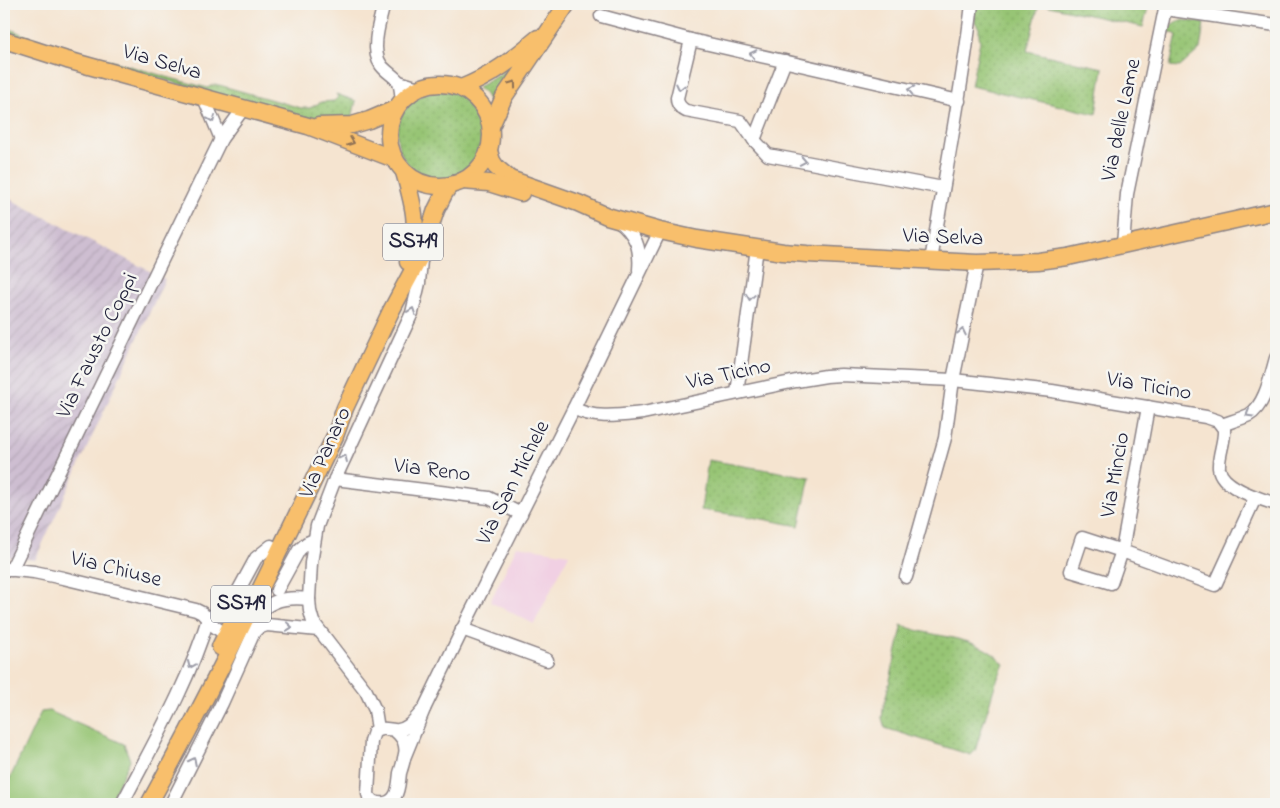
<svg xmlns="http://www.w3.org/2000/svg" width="1280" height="808" font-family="'Indie Flower',sans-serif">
<defs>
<pattern id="industrial-furrows" width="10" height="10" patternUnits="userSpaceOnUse" patternTransform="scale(1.25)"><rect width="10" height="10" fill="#cebed1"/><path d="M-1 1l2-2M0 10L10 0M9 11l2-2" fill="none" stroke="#b1a3b4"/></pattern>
<pattern id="grass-dots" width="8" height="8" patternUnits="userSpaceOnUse" patternTransform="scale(1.25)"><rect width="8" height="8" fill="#97c574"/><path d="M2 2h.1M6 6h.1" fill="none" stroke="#82a965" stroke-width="1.8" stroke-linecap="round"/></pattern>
</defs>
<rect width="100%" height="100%" fill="#f6f6f2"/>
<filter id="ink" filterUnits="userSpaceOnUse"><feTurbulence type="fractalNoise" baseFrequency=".02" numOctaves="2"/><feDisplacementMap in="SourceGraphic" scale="10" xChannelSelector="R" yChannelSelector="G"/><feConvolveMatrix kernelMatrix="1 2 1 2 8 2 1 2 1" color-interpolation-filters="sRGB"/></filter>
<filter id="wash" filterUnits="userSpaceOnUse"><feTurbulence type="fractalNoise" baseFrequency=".0096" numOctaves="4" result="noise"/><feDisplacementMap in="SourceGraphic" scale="20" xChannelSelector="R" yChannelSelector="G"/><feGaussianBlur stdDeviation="1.12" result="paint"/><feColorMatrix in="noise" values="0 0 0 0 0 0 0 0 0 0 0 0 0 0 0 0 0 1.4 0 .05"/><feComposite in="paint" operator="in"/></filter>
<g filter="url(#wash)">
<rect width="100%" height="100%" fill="#f5e4d0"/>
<!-- built -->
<path fill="#f1d0e3" d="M517,546L569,554L534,624L490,602Z"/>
<!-- industrial -->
<path fill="url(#industrial-furrows)" d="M4,196L165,279L35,560L4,556Z"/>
<!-- grass -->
<g fill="url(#grass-dots)" stroke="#5c7458">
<path d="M974,4H1039L1027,51L1103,68L1096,114L971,86L980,41L979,35V28L975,22Z"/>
<path d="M1040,4H1149L1143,27Z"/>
<path d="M1184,20L1204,23L1200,49L1180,67L1170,66L1177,35L1168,31C1171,24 1177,22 1184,20Z"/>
<path d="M4,26L24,35L170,78L208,88C213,83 220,85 226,87L301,108H310L321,102L334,101L338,97L336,94L356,101L352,118L318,120L296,116L4,36Z"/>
<path d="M510,68L513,72L494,97L492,106L484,93L477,88Z"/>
<circle cx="441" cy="135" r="44"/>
<path d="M708,460L810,477L799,526L757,518L701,510Z"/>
<path d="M901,625C935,639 978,634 1004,664L995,685L975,751L971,755L885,728L882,718L883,709L890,680L902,628Z"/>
</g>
<!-- pitch -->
<path fill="#97c574" stroke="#5c7458" d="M49,711L124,744L130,760L109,804H4V791L41,712Z"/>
</g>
<g filter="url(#ink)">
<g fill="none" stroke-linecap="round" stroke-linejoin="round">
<defs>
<g id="minor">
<path d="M384,4C380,20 370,50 381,65C385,71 393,75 398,81C401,86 401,94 402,100"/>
<path d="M1165,9L1276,25"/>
<path d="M601,16L691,40L959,101"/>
<path d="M691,40L677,98C677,104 680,108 686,111L740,121L742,123L754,140L768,155L943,188"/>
<path d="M399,82L419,88"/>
<path d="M204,98L221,139"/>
<path d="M754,140L785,61"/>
<path d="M618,220C636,234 641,248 639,270"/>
<path d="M1123,245L1127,194L1166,4"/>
<path d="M931,261C945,175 962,90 972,4"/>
<path d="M737,393L757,248"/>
<path d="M1148,407L1122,551L1111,583L1071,571L1082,538L1122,551L1215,585L1255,498"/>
<path d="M574,408C593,420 623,415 643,413L796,381L826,376L841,375L953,380L1052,391L1206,417L1218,421L1224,429C1225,442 1218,455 1219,468C1221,488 1261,499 1276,504"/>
<path d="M1222,425C1230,422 1240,419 1249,415C1265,406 1271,375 1276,358"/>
<path d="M335,479L489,498L521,514"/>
<path d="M5,569L34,572L63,578L196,610L202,613L214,626L226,635"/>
<path d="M11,570L221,139L243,109"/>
<path d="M906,577L945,438L953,380L977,263"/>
<path d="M277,590L299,550L307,543L314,540"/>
<path d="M208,619L228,605L237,593L256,558L271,546"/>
<path d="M247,623C267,602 280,596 309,599"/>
<path d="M462,629L547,660"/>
<path d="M424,709L470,614L574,408L660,231"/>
<path d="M378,729L375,710L366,691L313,622L310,611L309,599L311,563L317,526L335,479L412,313L419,283L421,260"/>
<path d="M394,730C398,733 402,737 404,742C405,745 406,750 405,754C404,760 402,767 400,773C399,780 399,790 395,796C389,806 371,806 368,794L371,741L374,732C382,727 386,729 394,730C407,732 416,718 424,709L404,758"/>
<path d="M122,804C153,744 188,685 208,619"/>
<path d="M171,804L222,703L254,632L258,628L267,625L318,630"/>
</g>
<g id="major">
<path d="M4,40L67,60L308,126L394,159"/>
<circle cx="440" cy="135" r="51"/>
<path d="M461,88C492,76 513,59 538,38"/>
<path d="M318,126L352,125L369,120L395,109"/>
<path d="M491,126L504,97L521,72L567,4"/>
<path d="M489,151L492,161L496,167L510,179L578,203L607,216L660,231L697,239L783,252L807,254L977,263L1038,261L1068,257L1276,211"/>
<path d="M404,172C414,207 420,226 408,262"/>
<path d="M462,181L489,183L521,193"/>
<path d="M220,647L243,600"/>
<path d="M149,804C215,684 275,560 335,436L345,408L391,311L421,255L436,210L444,194L449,186"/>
</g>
</defs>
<!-- minor casing -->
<use href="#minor" stroke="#8c8386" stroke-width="15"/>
<!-- major casing -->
<use href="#major" stroke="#8c8386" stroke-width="19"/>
<!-- minor -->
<use href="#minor" stroke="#fff" stroke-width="12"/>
<!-- major -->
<use href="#major" stroke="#f8bf6c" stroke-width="16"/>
</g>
<!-- one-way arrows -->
<defs><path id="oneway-chevron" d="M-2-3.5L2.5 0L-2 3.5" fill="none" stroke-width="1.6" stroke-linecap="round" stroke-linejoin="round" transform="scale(1.25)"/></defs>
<g stroke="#9c9ca7">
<use href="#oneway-chevron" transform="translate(753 54) rotate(-167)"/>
<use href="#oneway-chevron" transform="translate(680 87) rotate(103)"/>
<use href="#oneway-chevron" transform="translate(911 90) rotate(-167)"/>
<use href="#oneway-chevron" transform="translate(212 119) rotate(68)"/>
<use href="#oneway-chevron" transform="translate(803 161) rotate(11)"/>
<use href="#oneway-chevron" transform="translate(750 297) rotate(98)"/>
<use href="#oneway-chevron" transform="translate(412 311) rotate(-71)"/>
<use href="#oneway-chevron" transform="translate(962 332) rotate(-78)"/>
<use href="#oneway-chevron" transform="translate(1249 414) rotate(150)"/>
<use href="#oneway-chevron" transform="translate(344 458) rotate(-65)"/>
<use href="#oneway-chevron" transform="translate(289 627) rotate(6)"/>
<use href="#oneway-chevron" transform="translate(191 665) rotate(113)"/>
<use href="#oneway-chevron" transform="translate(193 761) rotate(-63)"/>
</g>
<g stroke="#8d7054">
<use href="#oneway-chevron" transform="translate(513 84) rotate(-54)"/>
<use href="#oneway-chevron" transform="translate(351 142) rotate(21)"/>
</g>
</g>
<g text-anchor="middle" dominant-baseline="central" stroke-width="5" stroke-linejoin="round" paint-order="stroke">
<!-- shield labels -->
<g fill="#f6f6f2" stroke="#626272" stroke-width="1">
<rect x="383" y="223.5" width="60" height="37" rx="4"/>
<rect x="211" y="585.5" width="60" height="37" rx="4"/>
</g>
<g font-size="21" font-weight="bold" fill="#22223b">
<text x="413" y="242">SS719</text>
<text x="241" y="604">SS719</text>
</g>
<!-- street labels -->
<g font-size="22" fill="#22223b" stroke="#f6f6f2">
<text transform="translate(162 63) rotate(16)">Via Selva</text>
<text transform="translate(1122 120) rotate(-78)">Via delle Lame</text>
<text transform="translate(943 238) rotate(2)">Via Selva</text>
<text transform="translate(98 346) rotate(-64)">Via Fausto Coppi</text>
<text transform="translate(729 375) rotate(-12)">Via Ticino</text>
<text transform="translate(1149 387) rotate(10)">Via Ticino</text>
<text transform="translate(326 453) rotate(-66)">Via Panaro</text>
<text transform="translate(432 471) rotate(7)">Via Reno</text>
<text transform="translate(1116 475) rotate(-80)">Via Mincio</text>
<text transform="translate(514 483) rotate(-63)">Via San Michele</text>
<text transform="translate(116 570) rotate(14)">Via Chiuse</text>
</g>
</g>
<!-- margin -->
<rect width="1280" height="808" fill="none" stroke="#f6f6f2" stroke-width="20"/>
</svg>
